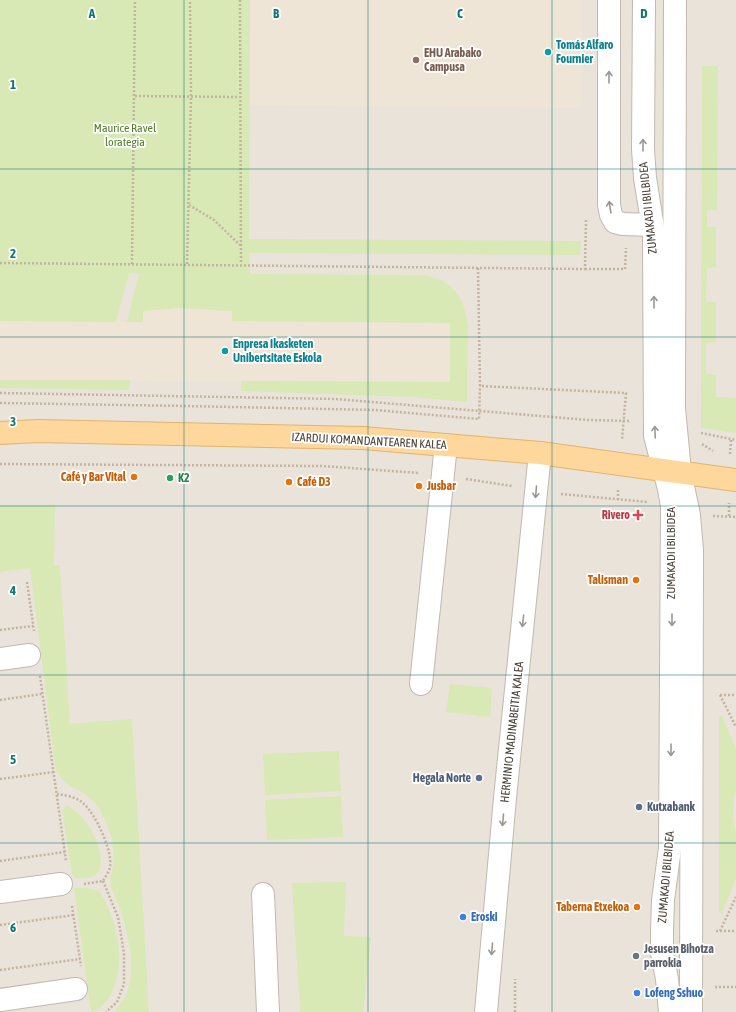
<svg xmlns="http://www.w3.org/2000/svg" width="736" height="1012" font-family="'Asap Condensed',sans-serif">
<rect width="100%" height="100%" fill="#f6f2ec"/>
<!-- residential -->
<rect fill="#eae3da" x="0" y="0" width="736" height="1012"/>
<!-- education -->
<g fill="#efe5d6">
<path d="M250,0H582L581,108L250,105Z"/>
<path d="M179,308L233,311V321L451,323L450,382L0,380V321L143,322V311Z"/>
</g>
<!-- green -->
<g fill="#d8e9b5">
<path d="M0,0H250L249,239L581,241L580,255L249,253L250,274L418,275C451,277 464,295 468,326L467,402L413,397L241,391V381L450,382V323L232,321V311L179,308L143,311V322H127L139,274L129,273L116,322L0,321Z"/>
<path d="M702,66H718L717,210H707V227H716V267L707,268L706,302H716V342L706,343V374L716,375V397L736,398V433L701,428Z"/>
<path d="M0,380H130L129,390L0,388Z"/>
<path d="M0,505H55L54,565H60L70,724L132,719L149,1012H115L127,994L131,974V954L126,929L121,911L112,889L110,878L114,862L112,839L105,820L98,806L84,793L71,787L63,780L56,771L30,568L0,572Z"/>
<path d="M450,684L492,688L490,717L446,712Z"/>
<path d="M719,716H722L736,749V791L734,796L733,818L736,833V878L722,913L719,912Z"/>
<path d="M339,751L341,791L265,795L263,754Z"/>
<path d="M341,796L343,837L267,840L265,800Z"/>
<path d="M67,805C77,812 85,819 91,830C99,843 110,874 88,878C83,878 79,879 75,878L72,874L62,810Z"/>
<path d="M346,882L344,936L371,937L363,1012H300L292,883Z"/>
<path d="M74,888H88L99,891C118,921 129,968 108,999C104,1005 98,1011 91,1012Z"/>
</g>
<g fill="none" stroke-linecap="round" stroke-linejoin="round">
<defs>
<g id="minor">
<path d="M609,0V205L611,215L615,222L623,224L652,225"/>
<path d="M644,0L643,149L645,178L654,234L655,436L669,489L672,506L670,848L663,900L662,931V953L667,979L670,1012"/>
<path d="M675,0L674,408L680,472L689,515L692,550L691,1012"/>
<path d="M0,659L29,655"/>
<path d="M421,684L446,445"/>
<path d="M0,892L61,884"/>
<path d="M263,894L268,1012"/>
<path d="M0,1000L76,989"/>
<path d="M486,1012L505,798L540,453"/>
</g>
<path id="major" d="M0,433L38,431L363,438L540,453L736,480"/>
</defs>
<!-- minor casing -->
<use href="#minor" stroke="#c2b8ae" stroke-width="24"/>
<!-- major casing -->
<use href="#major" stroke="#e4b36b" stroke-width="24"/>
<!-- path -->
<g stroke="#c3b39f" stroke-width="2.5" stroke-dasharray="2 2" stroke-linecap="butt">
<path d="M240,0L241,264"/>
<path d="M135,96L239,97"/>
<path d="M189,205L214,220L240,245"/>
<path d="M0,263L585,269L586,220"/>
<path d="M132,264L135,0"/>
<path d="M187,264L191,97L190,0"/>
<path d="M478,268L480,386L626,393L622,440"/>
<path d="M585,269H625L626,248"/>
<path d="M0,393L336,399L588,420L631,421"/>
<path d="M0,403L186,406L375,410L479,419L480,386"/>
<path d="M701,433L736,440"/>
<path d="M702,444L713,451"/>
<path d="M730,454L731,439"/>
<path d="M0,464L322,466L419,473"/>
<path d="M466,479L512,486"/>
<path d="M561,494L647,502"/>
<path d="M618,500V488"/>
<path d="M713,516L736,517"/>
<path d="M729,516V503"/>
<path d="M27,582L34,631"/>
<path d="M0,630L33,626"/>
<path d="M40,676L66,861"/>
<path d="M720,695L736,727"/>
<path d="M720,695H736"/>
<path d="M0,700L42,694"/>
<path d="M0,779L54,772"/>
<path d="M57,794C65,795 76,797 83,803C95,813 113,851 110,867C109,872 105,877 103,881L84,884"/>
<path d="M0,861L65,852"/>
<path d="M103,881L118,917L124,953V984L117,1002L106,1012"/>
<path d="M72,906L81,966"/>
<path d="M0,925L74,915"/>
<path d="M716,931H736"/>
<path d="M720,931L736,897"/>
<path d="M0,970L80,959"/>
<path d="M715,987H736"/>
<path d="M515,1012V979"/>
</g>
<!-- minor -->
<use href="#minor" stroke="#fff" stroke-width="22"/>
<!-- major -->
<use href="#major" stroke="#fed79d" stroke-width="22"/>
</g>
<!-- one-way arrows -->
<defs><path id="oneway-shaft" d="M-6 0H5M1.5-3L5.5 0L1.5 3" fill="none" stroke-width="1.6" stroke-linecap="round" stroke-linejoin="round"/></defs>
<g stroke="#9c9792">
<use href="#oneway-shaft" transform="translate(609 77) rotate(-90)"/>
<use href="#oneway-shaft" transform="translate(643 145) rotate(-90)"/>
<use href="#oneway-shaft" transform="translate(610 207) rotate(-99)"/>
<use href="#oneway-shaft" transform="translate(654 302) rotate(-90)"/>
<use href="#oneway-shaft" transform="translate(655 432) rotate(-93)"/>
<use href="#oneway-shaft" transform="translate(536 492) rotate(95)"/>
<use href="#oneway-shaft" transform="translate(672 620) rotate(90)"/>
<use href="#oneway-shaft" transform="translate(523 621) rotate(96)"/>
<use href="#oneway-shaft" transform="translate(671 750) rotate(90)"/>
<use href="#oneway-shaft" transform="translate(503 820) rotate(95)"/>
<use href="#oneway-shaft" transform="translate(492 949) rotate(95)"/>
</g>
<!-- grid -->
<path fill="none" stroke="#0f766e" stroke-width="1" stroke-opacity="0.55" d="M184,0V1012M368,0V1012M552,0V1012M0,169H736M0,337H736M0,506H736M0,675H736M0,843H736"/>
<!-- markers -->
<g fill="#0f9aa8" stroke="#fff" stroke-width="1.5">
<circle cx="548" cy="52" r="4"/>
<circle cx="225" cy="351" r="4"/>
</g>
<circle fill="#8d6e63" stroke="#fff" stroke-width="1.5" cx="416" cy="60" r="4"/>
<g fill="#e8710a" stroke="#fff" stroke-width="1.5">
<circle cx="134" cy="477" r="4"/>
<circle cx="289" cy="482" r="4"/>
<circle cx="419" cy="486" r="4"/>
<circle cx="636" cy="580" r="4"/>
<circle cx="637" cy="907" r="4"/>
</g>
<circle fill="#2e9e5b" stroke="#fff" stroke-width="1.5" cx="170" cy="478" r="4"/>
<path fill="#e0444e" stroke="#fff" stroke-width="1.5" d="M636 509h4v4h4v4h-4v4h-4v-4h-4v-4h4z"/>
<g fill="#5c6f8a" stroke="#fff" stroke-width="1.5">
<circle cx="479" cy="778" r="4"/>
<circle cx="639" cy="807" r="4"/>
</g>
<g fill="#3f7fe0" stroke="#fff" stroke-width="1.5">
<circle cx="463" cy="917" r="4"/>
<circle cx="637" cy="993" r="4"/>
</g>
<circle fill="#6b7280" stroke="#fff" stroke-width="1.5" cx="636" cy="956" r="4"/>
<g text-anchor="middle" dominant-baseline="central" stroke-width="3.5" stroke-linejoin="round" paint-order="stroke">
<!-- culture labels -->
<g font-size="12" font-weight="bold" fill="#0d838f" stroke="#fff" text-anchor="start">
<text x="556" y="45">Tomás Alfaro<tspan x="556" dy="14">Fournier</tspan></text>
<text x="233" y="344">Enpresa Ikasketen<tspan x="233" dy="14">Unibertsitate Eskola</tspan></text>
</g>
<!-- education labels -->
<g font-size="12" font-weight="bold" fill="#785e54" stroke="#fff" text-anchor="start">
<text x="424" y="53">EHU Arabako<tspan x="424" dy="14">Campusa</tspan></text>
</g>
<!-- park labels -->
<g font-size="12" fill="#537e2b" stroke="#fff">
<text x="125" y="128">Maurice Ravel<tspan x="125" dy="14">lorategia</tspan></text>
</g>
<!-- street labels -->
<g font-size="12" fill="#4b4239" stroke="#fff">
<text transform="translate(648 208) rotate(-96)">ZUMAKADI IBILBIDEA</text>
<text transform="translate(369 441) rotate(3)">IZARDUI KOMANDANTEAREN KALEA</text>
<text transform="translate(671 553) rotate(-90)">ZUMAKADI IBILBIDEA</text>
<text transform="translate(512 732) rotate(-84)">HERMINIO MADINABEITIA KALEA</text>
<text transform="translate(666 877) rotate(-85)">ZUMAKADI IBILBIDEA</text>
</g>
<!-- food labels -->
<g font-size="12" font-weight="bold" fill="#c56008" stroke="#fff" text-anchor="end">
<text x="126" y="477">Café y Bar Vital</text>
<text x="297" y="482" text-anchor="start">Café D3</text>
<text x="427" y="486" text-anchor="start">Jusbar</text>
<text x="628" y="580">Talisman</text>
<text x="629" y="907">Taberna Etxekoa</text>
</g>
<!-- leisure labels -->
<g font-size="12" font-weight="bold" fill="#27864d" stroke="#fff" text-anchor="start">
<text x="178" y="478">K2</text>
</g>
<!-- health labels -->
<g font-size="12" font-weight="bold" fill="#be3a42" stroke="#fff" text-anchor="end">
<text x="630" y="515">Rivero</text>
</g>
<!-- service labels -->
<g font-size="12" font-weight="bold" fill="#4e5e75" stroke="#fff" text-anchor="end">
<text x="471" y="778">Hegala Norte</text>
<text x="647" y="807" text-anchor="start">Kutxabank</text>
</g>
<!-- shop labels -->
<g font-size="12" font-weight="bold" fill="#366cbe" stroke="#fff" text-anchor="start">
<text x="471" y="917">Eroski</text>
<text x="645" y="993">Lofeng Sshuo</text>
</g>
<!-- worship labels -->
<g font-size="12" font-weight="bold" fill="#5b616d" stroke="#fff" text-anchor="start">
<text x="644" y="949">Jesusen Bihotza<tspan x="644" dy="14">parrokia</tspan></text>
</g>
</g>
<g font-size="13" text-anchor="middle" font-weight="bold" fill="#0f766e" stroke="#fff" stroke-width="3.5" stroke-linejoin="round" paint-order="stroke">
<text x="92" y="18">A</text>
<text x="276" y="18">B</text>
<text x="460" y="18">C</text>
<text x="644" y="18">D</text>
<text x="13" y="89">1</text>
<text x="13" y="258">2</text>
<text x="13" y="426">3</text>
<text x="13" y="595">4</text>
<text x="13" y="764">5</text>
<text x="13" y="932">6</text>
</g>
</svg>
